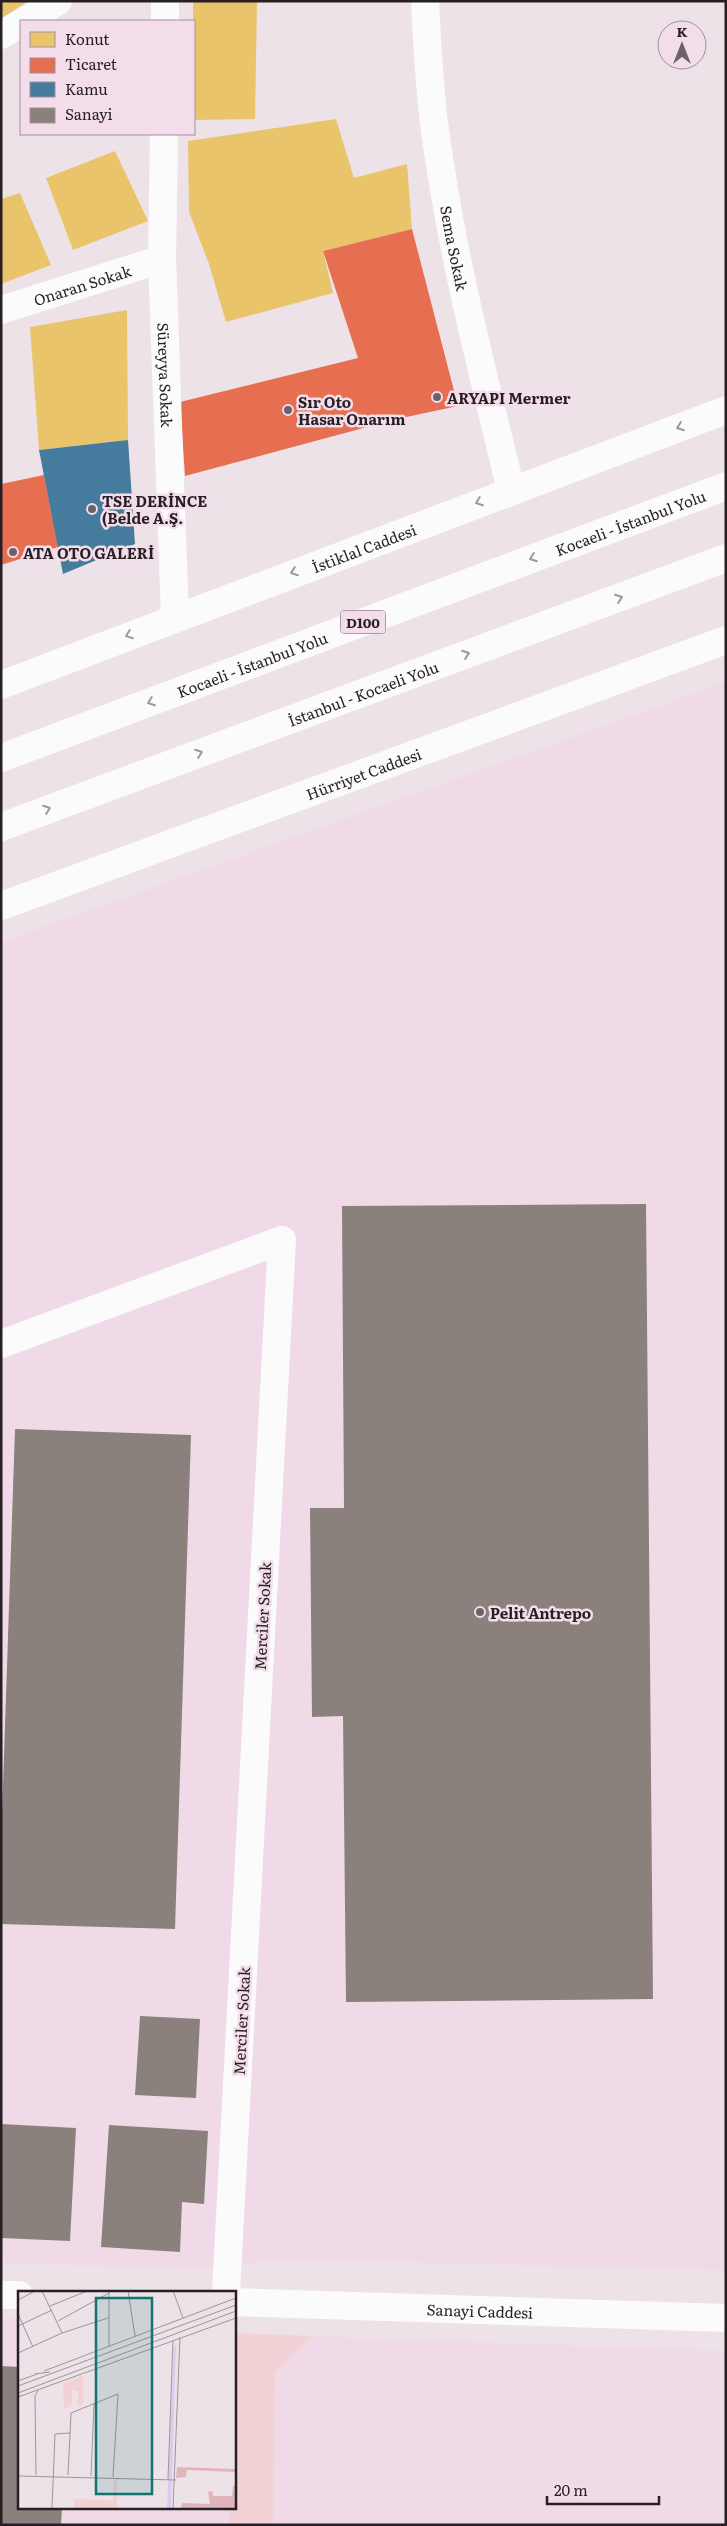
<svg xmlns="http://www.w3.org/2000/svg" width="727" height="2526" font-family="Literata,serif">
<rect width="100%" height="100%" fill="#eee2e9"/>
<!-- built -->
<g fill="#f0dae7">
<path d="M726,682V2271L286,2259L199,2269L1,2263V942Z"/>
<path d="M1,2318L19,2319V2507H229V2525H1Z"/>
<path d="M312,2336L726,2351V2525H273L275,2372Z"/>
</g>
<!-- green -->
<path fill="#f2d2d4" d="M234,2333L312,2336L275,2372L273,2525H229V2507H234Z"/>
<!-- homes -->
<g fill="#e9c46a">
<path d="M1,1H28L1,19Z"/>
<path d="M193,1H257L255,119L194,120Z"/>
<path d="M336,119L354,178L407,164L412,229L323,251L333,293L226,322L209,264L189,212L188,141Z"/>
<path d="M115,151L148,221L73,250L46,178Z"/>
<path d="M20,193L51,265L1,284V199Z"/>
<path d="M127,310L128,440L39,450L30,327Z"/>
</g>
<!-- shops -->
<g fill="#e76f51">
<path d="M412,229L458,406L397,419L185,476L180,402L358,358L323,251Z"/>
<path d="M44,475L58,547L1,565V484Z"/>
</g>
<!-- public -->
<path fill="#457b9d" d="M128,440L135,544L63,574L39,450Z"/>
<!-- industry -->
<g fill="#8a817c">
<path d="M646,1204L653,1999L346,2002L343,1716L312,1717L310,1508H344L342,1206Z"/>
<path d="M15,1429L191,1435L175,1929L1,1924V1844Z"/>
<path d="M140,2016L200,2019L196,2098L135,2095Z"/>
<path d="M1,2124L76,2128L70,2241L1,2238Z"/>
<path d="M109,2125L208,2131L204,2204L182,2202L180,2252L101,2247Z"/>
<path d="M1,2366L19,2367L17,2486H19V2507H62L61,2525H1Z"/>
</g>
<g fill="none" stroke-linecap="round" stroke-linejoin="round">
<!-- minor -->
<g stroke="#fcfbfc" stroke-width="28">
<path id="s1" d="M425,1C427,44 429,87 435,130C451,252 482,370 511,490"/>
<path d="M25,21L58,1"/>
<path d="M165,21V1"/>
<path d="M1,35L21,23"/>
<path id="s2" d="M164,134L162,259L175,617"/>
<path id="s3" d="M1,310L162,259"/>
<path d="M1,1344L282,1240L226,2292"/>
<path d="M1,2295H19"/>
<path id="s4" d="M234,2302L726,2318"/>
</g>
<!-- secondary -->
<g stroke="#fcfbfc" stroke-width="28">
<path id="s5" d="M1,685L726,410"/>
<path id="s6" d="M1,906L726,640"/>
</g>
<!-- trunk -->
<g stroke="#fcfbfc" stroke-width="28">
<path id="s7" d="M1,758L726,486"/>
<path id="s8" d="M1,827L726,558"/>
</g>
</g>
<!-- one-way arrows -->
<defs><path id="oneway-chevron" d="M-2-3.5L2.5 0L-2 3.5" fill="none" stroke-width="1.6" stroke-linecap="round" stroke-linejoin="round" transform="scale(1.25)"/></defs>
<g stroke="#9c989a">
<use href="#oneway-chevron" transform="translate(680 427) rotate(160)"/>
<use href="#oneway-chevron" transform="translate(479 502) rotate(159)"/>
<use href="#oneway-chevron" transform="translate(533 558) rotate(160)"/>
<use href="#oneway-chevron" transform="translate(294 572) rotate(159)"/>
<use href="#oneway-chevron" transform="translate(619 598) rotate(-20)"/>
<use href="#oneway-chevron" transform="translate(129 635) rotate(159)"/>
<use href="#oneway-chevron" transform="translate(466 654) rotate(-20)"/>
<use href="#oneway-chevron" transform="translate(151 702) rotate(159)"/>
<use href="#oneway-chevron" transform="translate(199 753) rotate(-20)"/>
<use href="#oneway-chevron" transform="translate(47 809) rotate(-20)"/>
</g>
<!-- markers -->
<g fill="#6c6368" stroke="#f3ddea" stroke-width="2">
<circle cx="437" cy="397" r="5"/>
<circle cx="288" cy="410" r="5"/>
<circle cx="92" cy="509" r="5"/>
<circle cx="13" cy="552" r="5"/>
<circle cx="480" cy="1612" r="5"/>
</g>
<g text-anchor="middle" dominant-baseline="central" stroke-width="5" stroke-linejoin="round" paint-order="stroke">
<!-- shield labels -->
<rect fill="#f3ddea" stroke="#64585f" stroke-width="1" x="340.5" y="610.5" width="45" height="23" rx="4"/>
<g font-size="14" font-weight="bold" fill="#261f23">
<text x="363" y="622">D100</text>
</g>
<!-- street labels -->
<g font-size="15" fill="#261f23" stroke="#f3ddea">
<text stroke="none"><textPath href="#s1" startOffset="249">Sema Sokak</textPath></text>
<text stroke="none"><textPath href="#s3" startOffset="85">Onaran Sokak</textPath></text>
<text stroke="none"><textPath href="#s2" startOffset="241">Süreyya Sokak</textPath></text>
<text stroke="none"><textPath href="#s7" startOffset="672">Kocaeli - İstanbul Yolu</textPath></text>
<text stroke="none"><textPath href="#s5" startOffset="388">İstiklal Caddesi</textPath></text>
<text stroke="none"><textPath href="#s7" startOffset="268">Kocaeli - İstanbul Yolu</textPath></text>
<text stroke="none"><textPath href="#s8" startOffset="386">İstanbul - Kocaeli Yolu</textPath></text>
<text stroke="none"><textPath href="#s6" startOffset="386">Hürriyet Caddesi</textPath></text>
<text transform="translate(262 1616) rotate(-87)">Merciler Sokak</text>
<text transform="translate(241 2021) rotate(-87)">Merciler Sokak</text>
<text stroke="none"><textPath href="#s4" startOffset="246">Sanayi Caddesi</textPath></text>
</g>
<!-- poi labels -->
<g font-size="15" font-weight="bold" fill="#261f23" stroke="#f3ddea" text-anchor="start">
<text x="447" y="397">ARYAPI Mermer</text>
<text x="298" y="401">Sır Oto<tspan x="298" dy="17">Hasar Onarım</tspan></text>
<text x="102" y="500">TSE DERİNCE<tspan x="102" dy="17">(Belde A.Ş.</tspan></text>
<text x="23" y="552">ATA OTO GALERİ</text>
<text x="490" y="1612">Pelit Antrepo</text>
</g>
</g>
<!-- overview -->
<g transform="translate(18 2291)">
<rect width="218" height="218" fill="#eee2e9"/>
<path d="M65,85V113L60,115V100L54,99V115L46,118L45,92ZM96,188H102L99,191V217H56V208L95,209Z" fill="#f2d2d4"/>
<path d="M159,176L217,178V181L169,179L168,186L158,187ZM215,195H217V217H163L164,212L192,213L190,200L195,201V205H214Z" fill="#deb5b8"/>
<path d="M158,54L153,217H149L156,55Z" fill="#ddcaf1"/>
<path fill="none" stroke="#9e949a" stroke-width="1" d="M24,0L44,42M110,0L117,45M155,0L165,27M91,1V55M0,9L17,0M32,15L69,0M0,23L15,56M40,30L91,2M0,35L34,19M0,62L44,42L90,27M26,80L218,7M17,83L32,81M0,90L19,83M0,95L218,14M0,102L218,20M0,106L218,27M18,184L17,105L20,99M50,184L53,122L100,103L95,186M0,185L158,189M73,185L76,112M150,188L155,49M34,217L37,143L52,142M155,217L162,46"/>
<path fill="#0f766e" fill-opacity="0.15" stroke="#0f766e" stroke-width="2.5" d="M78,7H134V203H78Z"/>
<rect width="218" height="218" fill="none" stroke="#261f23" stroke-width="2.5"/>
</g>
<!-- border -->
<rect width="727" height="2526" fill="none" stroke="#261f23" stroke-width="5"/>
<!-- legend -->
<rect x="20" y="20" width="175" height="115" fill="#f3ddea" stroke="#a1919a"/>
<rect x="30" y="32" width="25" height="15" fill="#e9c46a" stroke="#a1919a"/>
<text x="65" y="45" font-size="15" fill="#261f23">Konut</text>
<rect x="30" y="58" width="25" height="15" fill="#e76f51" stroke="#a1919a"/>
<text x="65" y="70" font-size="15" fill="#261f23">Ticaret</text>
<rect x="30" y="82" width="25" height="15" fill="#457b9d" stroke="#a1919a"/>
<text x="65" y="95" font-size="15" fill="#261f23">Kamu</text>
<rect x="30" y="108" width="25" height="15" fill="#8a817c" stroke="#a1919a"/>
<text x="65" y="120" font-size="15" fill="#261f23">Sanayi</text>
<!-- north arrow -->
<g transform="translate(682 45)"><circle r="24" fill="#f3ddea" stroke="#a1919a"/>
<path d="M0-4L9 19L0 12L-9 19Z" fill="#6c6368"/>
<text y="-8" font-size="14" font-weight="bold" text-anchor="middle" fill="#261f23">K</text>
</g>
<!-- scale -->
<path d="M547 2496v8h112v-8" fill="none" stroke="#261f23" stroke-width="2.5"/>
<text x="554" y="2496" font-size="15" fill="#261f23" stroke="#f3ddea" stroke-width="4" paint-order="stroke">20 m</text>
</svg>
